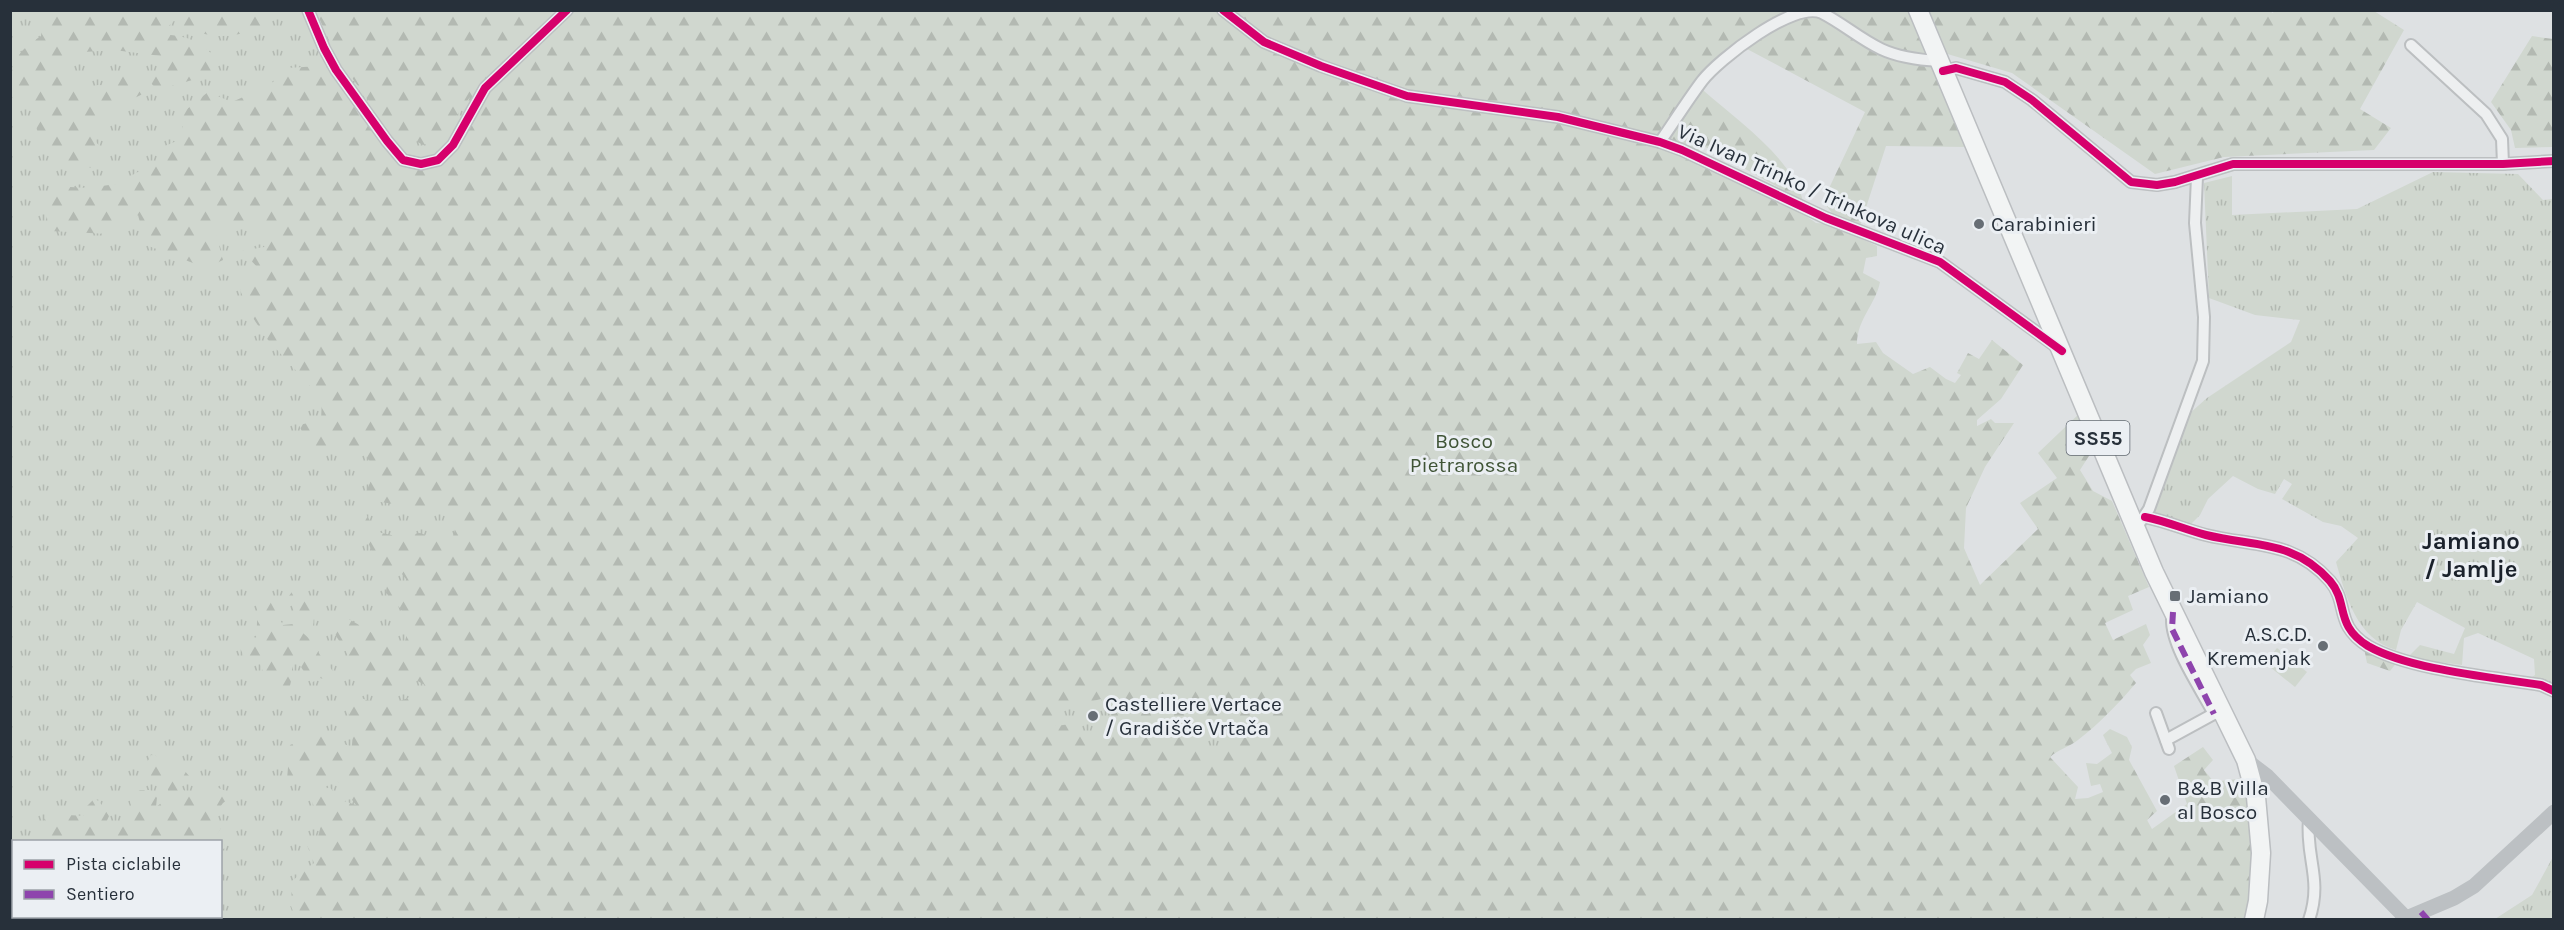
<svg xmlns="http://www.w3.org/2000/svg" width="2564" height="930" font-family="Karla,sans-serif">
<defs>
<pattern id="grass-tufts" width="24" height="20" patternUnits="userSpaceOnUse" patternTransform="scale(1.5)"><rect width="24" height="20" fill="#d0d7cf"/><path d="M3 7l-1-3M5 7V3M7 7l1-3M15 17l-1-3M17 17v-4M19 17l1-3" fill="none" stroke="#b3b9b2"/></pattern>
<pattern id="forest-firs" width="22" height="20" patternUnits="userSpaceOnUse" patternTransform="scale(1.5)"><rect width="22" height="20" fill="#d0d7cf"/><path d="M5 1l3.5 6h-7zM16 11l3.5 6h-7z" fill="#b3b9b2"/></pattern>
</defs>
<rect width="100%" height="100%" fill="#dee1e3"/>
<!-- grass -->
<g fill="url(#grass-tufts)" fill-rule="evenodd">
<path d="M10,11H1797L1697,81L1477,919H11ZM14,842H220V916H14Z"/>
<path d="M2433,172L2518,174L2543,200L2553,199V684L2529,679L2535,675L2534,659L2478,633L2464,638L2462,665L2407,658L2420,645L2454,654L2465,628L2417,602L2401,630L2396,650C2357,639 2346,597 2336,562L2358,538L2341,526L2323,522L2282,499L2292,484L2284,479L2275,494L2258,489L2233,476L2208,499L2200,515L2189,526L2152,515L2177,444L2190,413L2207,398L2291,342L2300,320L2255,315L2209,298L2204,183L2232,176V215L2357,209Z"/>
<path d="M2553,857V919H2495L2532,895Z"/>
</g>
<!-- forest -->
<g fill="url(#forest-firs)" fill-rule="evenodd">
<path d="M2268,10L2273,13L2274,10L2374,11L2404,30L2360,109L2391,128L2374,150L2224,157L2155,174L2012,73L1944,53L1926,11Z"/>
<path d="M35,11H279C252,41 206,44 175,20L160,34C185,36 197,38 215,57L210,75L157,90L145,76L161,72V56L114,50L69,53L60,76L83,92L98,85L109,86L128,69L149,91L120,105L85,129L102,149L92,168L66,163L39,136L30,108L11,96C10,63 13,55 41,36L43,20Z"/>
<path d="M316,11H1912L1968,147L1886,146L1860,226L1834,216L1823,201L1865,112L1747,49L1697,82L1704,91C1737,120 1792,158 1803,201L1700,144L1697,165L1727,175L1795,208L1816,223L1829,224L1877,246V256L1866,258L1863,273L1880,282C1876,304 1857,319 1857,344L1876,342L1883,353L1913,374L1930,367L1946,379L1955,383L1961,375L1957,373L1968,353L1979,359L1992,340L2023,365L2001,399L1977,420V426L1991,419L1995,423H2014L1985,467L1966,508L1964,548L1980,585L2038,529L2020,503L2057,478L2038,453L2081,412L2096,445L2080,470L2093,491L2112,501L2149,587L2128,596L2133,610L2105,623L2113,640L2146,624L2150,635L2143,645L2151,663L2136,669L2130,675L2136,683C2118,704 2100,723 2078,740C2069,747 2059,749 2050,757L2078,787L2075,799L2088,798L2103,792L2100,784L2091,786L2086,763L2097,764L2112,753L2103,735L2110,729L2127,737L2132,747L2129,760L2157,811L2147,820L2152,829L2187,804L2174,766L2203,747L2213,760L2204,770L2214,782L2244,778C2259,829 2254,868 2248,919H296L291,906L292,881L314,863L307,845L318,837L321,825L311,799L329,787L344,801L356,805L335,778L309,780L287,779L290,745L316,734L352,747L353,728L346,706L361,698C381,706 394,704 413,696L429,707L432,689L414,679L399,690L374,686L354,664L329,625L345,617L368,630L400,655C413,623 409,616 386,593L387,583L409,597L417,593L402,574L381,576L359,518L362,508L377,532L396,536L420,533L451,544L457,522L447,513L363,499L376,469L360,449L309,447L299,425L321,420L322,399L268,340L251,315L240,290L260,270L242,251L264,247L270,240L251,221L214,227L223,260L206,268L146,245L138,215L109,234L50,231L42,196L70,187L88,188L116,184L165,157L163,147L183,138L182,113L208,92L232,102L270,85L287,68L320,66L336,70L401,157L386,124L336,56ZM470,97C463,112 456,136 443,147C439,152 432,152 426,153C405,157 397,140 387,125L423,145L439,140ZM1101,699L1102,705L1111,709L1112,729L1117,727L1121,728L1122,734L1131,733L1132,738L1126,740L1108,734L1097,740L1071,724L1055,726L1063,720L1061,709ZM1202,709L1204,720L1199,723L1197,730L1201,734L1209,738L1214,735L1226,741V746L1206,753L1194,732L1187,731L1184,720L1190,717L1191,711Z"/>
<path d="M2532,36L2553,39V147L2515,148L2511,130L2491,102Z"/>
<path d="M302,587C312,600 318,619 310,634L297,619L289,596L294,589Z"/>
<path d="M267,596L283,625L293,624L314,643L320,655L336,675L330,681L320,678L311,683L298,662L292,661C292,676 293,691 279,701C273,685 262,676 259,659L253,656L244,657L238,643L257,637C256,622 259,612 256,597Z"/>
<path d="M2364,648L2398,661L2390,671L2367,663Z"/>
<path d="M151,755L161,757C165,764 175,770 183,769L190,777L180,781C182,795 193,797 206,797L216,787L226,791L231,797L223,803L215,814L221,828L215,837L224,840L225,848L221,850L220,842L47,841L46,835L52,828L44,820L48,811L57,809L68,815L85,816L82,811L94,799L99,801L109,816L105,825L115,822L123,825L133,814L129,797L140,790H150L157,797L156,807L168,798V786L141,774Z"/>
<path d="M117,917L194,916V920H121Z"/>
</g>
<!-- garden -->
<path fill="#d0d7cf" d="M2277,648L2307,672L2295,687L2265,663Z"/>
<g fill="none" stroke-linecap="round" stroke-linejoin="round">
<defs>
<g id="street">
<path d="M308,10L324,48L336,70L387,141L403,160L421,164L438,160L453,145L485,88L567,10"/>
<path d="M1223,10L1264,42L1321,66L1407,96L1558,117L1660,142L1682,150L1826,218L1940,262L2057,347"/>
<path d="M2411,45L2486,114L2502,139L2503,164"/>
<path d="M1943,71L1956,68L2005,82L2032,100L2131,182L2157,185L2175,182L2233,164H2503L2554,161"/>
<path d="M1660,142C1674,122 1687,101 1702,81C1718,60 1794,0 1822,13C1842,23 1860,39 1881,49C1898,57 1920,60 1939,61"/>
<path d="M2145,517C2166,521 2186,530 2206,535C2255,547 2294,540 2330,581C2349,603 2334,625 2368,646C2410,670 2491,677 2541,685L2554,691"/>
<path d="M2141,521L2149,509L2203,361L2204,317L2195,223L2197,177"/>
<path d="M2172,619C2171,646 2201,689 2214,714"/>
<path d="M2156,713L2169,749"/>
<path d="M2166,740L2219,711"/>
<path d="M2309,819C2305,857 2323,879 2309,920"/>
</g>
<path id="primary" d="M1918,10L2154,572L2246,760L2256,797L2261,853L2258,901L2254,920"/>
</defs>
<!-- street casing -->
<use href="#street" stroke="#bcbfc1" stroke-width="14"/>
<!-- primary casing -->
<use href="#primary" stroke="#bbbec1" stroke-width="21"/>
<!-- street -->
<use href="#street" stroke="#edeff0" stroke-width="10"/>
<!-- secondary -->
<g stroke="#bcc0c3" stroke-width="15">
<path d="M2246,760L2267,776L2406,918"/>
<path d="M2402,920L2454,898L2474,886L2554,812"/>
</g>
<!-- primary -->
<use href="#primary" stroke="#f2f4f4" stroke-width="18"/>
<!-- quiet -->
<g stroke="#8e44ad" stroke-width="6" stroke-dasharray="12 6" stroke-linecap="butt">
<path d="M2173,612L2172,629L2214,714"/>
<path d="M2421,912L2428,920"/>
</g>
<defs>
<g id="cycleway">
<path d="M308,10L324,48L336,70L387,141L403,160L421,164L438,160L453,145L485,88L567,10"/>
<path d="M1223,10L1264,42L1321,66L1407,96L1558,117L1660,142L1682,150L1826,218L1940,262L2062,351"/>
<path d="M1943,71L1956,68L2005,82L2032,100L2131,182L2157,185L2175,182L2233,164H2503L2554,161"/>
<path d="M2145,517C2166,521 2186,530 2206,535C2255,547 2294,540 2330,581C2349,603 2334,625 2368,646C2410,670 2491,677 2541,685L2554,691"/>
</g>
</defs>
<!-- cycleway casing -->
<use href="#cycleway" stroke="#ebeff3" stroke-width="11"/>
<!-- cycleway -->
<use href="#cycleway" stroke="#d6006c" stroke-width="8"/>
</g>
<!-- markers -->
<g fill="#676e75" stroke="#ebeff3" stroke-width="2">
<circle cx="1979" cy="224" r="6"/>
<rect x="2169" y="590" width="12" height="12" rx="3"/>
<circle cx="2323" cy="646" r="6"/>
<circle cx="1093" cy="716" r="6"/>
<circle cx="2165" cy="800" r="6"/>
</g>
<g text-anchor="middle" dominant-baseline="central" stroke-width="6" stroke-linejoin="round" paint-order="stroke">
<!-- shield labels -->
<rect fill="#ebeff3" stroke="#626972" stroke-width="1.5" x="2066.5" y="421" width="63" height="34" rx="4.5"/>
<g font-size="20" font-weight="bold" fill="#27303a">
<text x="2098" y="438">SS55</text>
</g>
<!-- street labels -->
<g font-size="21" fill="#27303a" stroke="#ebeff3">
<text transform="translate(1812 189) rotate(24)">Via Ivan Trinko / Trinkova ulica</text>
</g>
<!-- poi labels -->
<g font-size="21" fill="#27303a" stroke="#ebeff3" text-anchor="start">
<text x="1991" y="224">Carabinieri</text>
<text x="2187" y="596">Jamiano</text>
<text x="2311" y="634" text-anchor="end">A.S.C.D.<tspan x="2311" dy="24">Kremenjak</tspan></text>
<text x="1105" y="704">Castelliere Vertace<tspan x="1105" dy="24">/ Gradišče Vrtača</tspan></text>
<text x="2177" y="788">B&amp;B Villa<tspan x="2177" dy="24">al Bosco</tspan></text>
</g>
<!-- park labels -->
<g font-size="21" fill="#3f5436" stroke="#ebeff3">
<text x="1464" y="441">Bosco<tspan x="1464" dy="24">Pietrarossa</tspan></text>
</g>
<!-- quarter labels -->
<g font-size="24" font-weight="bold" fill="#1a212b" stroke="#ebeff3">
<text x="2471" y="541">Jamiano<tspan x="2471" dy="28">/ Jamlje</tspan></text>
</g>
</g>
<!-- border -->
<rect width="2564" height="930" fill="none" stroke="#27303a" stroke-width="24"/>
<!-- legend -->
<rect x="12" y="840" width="210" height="78" fill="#ebeff3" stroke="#9da3a9" stroke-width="1.5"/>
<rect x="24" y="860" width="30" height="9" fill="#d6006c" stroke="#9da3a9" stroke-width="1.5"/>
<text x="66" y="870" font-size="18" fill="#27303a">Pista ciclabile</text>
<rect x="24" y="890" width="30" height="9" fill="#8e44ad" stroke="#9da3a9" stroke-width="1.5"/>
<text x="66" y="900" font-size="18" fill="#27303a">Sentiero</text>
</svg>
